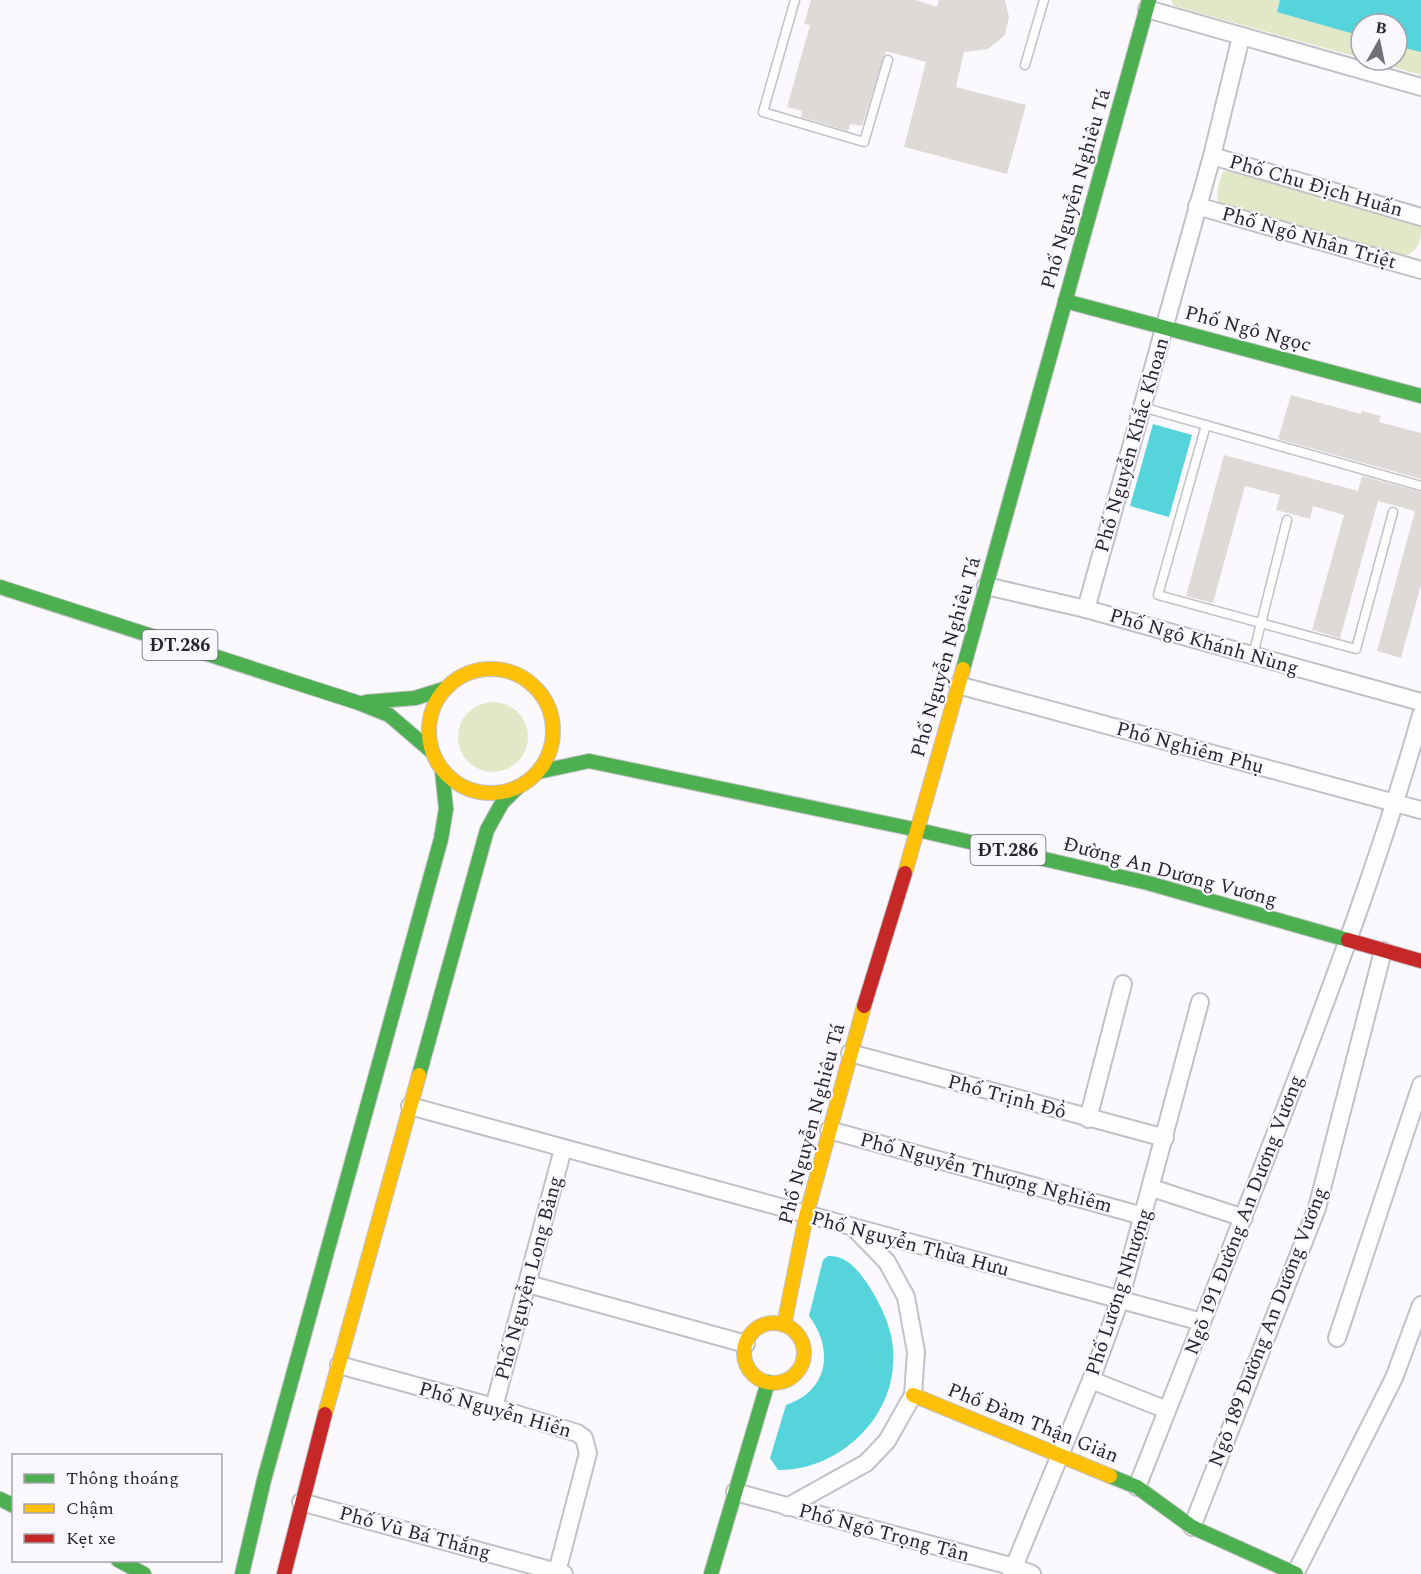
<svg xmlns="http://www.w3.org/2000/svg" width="1421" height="1574" font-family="Spectral,serif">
<rect width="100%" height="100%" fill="#fbf9fd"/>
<!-- green -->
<g fill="#e0e8c7">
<path d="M1171,0H1421V75L1368,60H1397V24H1361V58L1174,6Z"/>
<path d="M1233,168L1421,225C1421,242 1419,252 1401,257L1220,205C1214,196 1219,182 1223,172Z"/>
<circle cx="493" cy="737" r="35"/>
</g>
<!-- water -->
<g fill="#55d4dc">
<path d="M1280,0H1421V52L1397,46V24H1361V36L1277,12Z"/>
<path d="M1153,424L1192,435L1169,517L1130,506Z"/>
<path d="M828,1256C846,1255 857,1269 867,1283C883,1308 896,1335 893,1365C890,1423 835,1471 778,1470L770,1458L786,1405C829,1391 834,1349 809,1316L823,1260Z"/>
</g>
<!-- building -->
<g fill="#dedad7">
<path d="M811,0H915L937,7L939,0H1005L1009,17L1005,35L988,49L964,52L956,87L1026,105L1007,174L904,147L926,62L886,51L862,126L850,124L848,131L801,117L802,111L787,107L810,25L804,24Z"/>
<path d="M1291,395L1361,414L1362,411L1381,416L1379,422L1421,433V479L1278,439Z"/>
<path d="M1224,455L1358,491L1362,476L1421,492V585L1401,658L1377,651L1415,511L1378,501L1340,638L1312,630L1344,515L1313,506L1310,519L1276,510L1280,495L1245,486L1213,603L1186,596Z"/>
</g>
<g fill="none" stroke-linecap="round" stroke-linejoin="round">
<defs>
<g id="lane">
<path d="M795,0L763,112L864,142L888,60"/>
<path d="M1025,65L1044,0"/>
<path d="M1142,407L1421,486"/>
<path d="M1206,425L1158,595L1356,649L1393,512"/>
<path d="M1253,655L1287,520"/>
</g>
<g id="street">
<path d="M1147,9L1421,87"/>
<path d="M1212,156L1421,217"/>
<path d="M1197,206L1421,270"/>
<path d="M986,586L1086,609L1421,702"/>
<path d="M1086,609L1212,156L1241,37"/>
<path d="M958,685L1421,810"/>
<path d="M850,1053L1165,1138"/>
<path d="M410,1106L1202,1322"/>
<path d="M1088,1119L1123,984"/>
<path d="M829,1130L1143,1216"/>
<path d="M1152,1188L1244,1218"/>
<path d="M528,1284L746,1344"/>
<path d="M1337,1338L1421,1085"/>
<path d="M339,1365L494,1407L577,1433L584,1438L588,1453L557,1572"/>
<path d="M1091,1380L1167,1410"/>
<path d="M494,1407L563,1149"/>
<path d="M1137,1487C1194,1342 1252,1197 1307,1051C1349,940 1389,829 1421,715"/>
<path d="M735,1492L1014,1567L1032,1574"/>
<path d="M301,1502L564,1574"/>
<path d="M787,1507L866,1463L887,1441L913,1395L916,1352L906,1297L887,1262L855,1229"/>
<path d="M1192,1527L1317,1208L1383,951"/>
<path d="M1011,1574L1091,1380L1120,1300L1200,1002"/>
<path d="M1295,1574L1394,1378L1421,1305"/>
</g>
<g id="fast">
<path d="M1065,301L1421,396"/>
<path d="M0,587L359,703L389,715L431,751"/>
<path d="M963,669L1149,0"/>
<path d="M366,702L415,698L444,689"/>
<path d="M538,772L589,761L918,830L1148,883L1348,940"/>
<path d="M419,1075L487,830L502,803L518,787"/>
<path d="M1110,1476L1137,1487L1192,1527L1296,1574"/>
<path d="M0,1499L14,1506"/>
<path d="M118,1560L144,1574"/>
<path d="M242,1574L264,1480L441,839L446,809L442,770"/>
<path d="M711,1574L768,1382"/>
</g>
<g id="slow">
<circle cx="491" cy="731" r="62"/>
<path d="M905,873L963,669"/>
<circle cx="774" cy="1353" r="30"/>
<path d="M784,1325L806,1216L864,1006"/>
<path d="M913,1395L1110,1476"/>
<path d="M325,1414L419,1075"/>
</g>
<g id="jam">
<path d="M1348,940L1421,961"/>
<path d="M864,1006L905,873"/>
<path d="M284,1574L325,1414"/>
</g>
</defs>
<!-- lane casing -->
<use href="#lane" stroke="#c3c0c7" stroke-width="11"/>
<!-- street casing -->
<use href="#street" stroke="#c3c0c7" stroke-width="20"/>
<!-- fast casing -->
<use href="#fast" stroke="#c3c0c7" stroke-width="16"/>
<!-- slow casing -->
<use href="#slow" stroke="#c3c0c7" stroke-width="16"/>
<!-- jam casing -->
<use href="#jam" stroke="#c3c0c7" stroke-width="16"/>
<!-- lane -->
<use href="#lane" stroke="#fefeff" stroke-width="8"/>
<!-- street -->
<use href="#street" stroke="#fefeff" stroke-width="16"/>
<!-- fast -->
<use href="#fast" stroke="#4caf50" stroke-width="14"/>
<!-- slow -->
<use href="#slow" stroke="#ffc107" stroke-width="14"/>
<!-- jam -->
<use href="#jam" stroke="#c62828" stroke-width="14"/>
</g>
<g text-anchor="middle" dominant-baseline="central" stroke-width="4.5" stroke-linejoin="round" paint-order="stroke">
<!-- shield labels -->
<g fill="#faf8fe" stroke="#68646e" stroke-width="1.5">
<rect x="142.5" y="630" width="75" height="30" rx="4.5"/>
<rect x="970.5" y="835" width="75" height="30" rx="4.5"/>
</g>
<g font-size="18" font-weight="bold" fill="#292530">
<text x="180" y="645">ĐT.286</text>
<text x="1008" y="850">ĐT.286</text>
</g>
<!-- street labels -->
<g font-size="20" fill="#292530" stroke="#faf8fe">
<text transform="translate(1316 186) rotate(16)">Phố Chu Địch Huấn</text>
<text transform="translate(1076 189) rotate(-74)">Phố Nguyễn Nghiêu Tá</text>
<text transform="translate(1309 238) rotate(16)">Phố Ngô Nhân Triệt</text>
<text transform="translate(1248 329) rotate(15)">Phố Ngô Ngọc</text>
<text transform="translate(1132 445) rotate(-74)">Phố Nguyễn Khắc Khoan</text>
<text transform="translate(1204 642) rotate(16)">Phố Ngô Khánh Nùng</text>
<text transform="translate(946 657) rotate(-74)">Phố Nguyễn Nghiêu Tá</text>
<text transform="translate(1190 748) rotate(15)">Phố Nghiêm Phụ</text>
<text transform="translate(1170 872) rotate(15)">Đường An Dương Vương</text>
<text transform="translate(1007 1097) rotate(15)">Phố Trịnh Đổ</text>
<text transform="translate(812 1124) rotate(-75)">Phố Nguyễn Nghiêu Tá</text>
<text transform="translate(986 1173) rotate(15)">Phố Nguyễn Thượng Nghiêm</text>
<text transform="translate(1244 1215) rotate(-69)">Ngõ 191 Đường An Dương Vương</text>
<text transform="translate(910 1244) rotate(15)">Phố Nguyễn Thừa Hưu</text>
<text transform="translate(529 1278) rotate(-75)">Phố Nguyễn Long Bảng</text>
<text transform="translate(1119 1292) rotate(-72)">Phố Lương Nhượng</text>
<text transform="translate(1268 1327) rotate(-69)">Ngõ 189 Đường An Dương Vương</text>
<text transform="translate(495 1410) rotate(16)">Phố Nguyễn Hiến</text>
<text transform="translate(1033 1423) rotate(22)">Phố Đàm Thận Giản</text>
<text transform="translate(415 1533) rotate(15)">Phố Vũ Bá Thắng</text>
<text transform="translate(884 1533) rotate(15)">Phố Ngô Trọng Tân</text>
</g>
</g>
<!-- legend -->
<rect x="12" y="1454" width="210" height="108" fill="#faf8fe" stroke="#a6a4ac" stroke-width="1.5"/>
<rect x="24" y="1474" width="30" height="9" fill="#4caf50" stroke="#a6a4ac" stroke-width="1.5"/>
<text x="66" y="1484" font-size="18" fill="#292530">Thông thoáng</text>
<rect x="24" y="1504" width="30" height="9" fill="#ffc107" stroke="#a6a4ac" stroke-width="1.5"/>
<text x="66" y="1514" font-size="18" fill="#292530">Chậm</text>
<rect x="24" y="1534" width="30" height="9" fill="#c62828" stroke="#a6a4ac" stroke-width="1.5"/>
<text x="66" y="1544" font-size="18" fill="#292530">Kẹt xe</text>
<!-- north arrow -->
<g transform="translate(1379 42) rotate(9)"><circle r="28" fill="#faf8fe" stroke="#a6a4ac" stroke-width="1.5"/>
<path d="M0-4.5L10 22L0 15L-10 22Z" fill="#726f78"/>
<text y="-9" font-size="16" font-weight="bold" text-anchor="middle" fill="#292530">B</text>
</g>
</svg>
